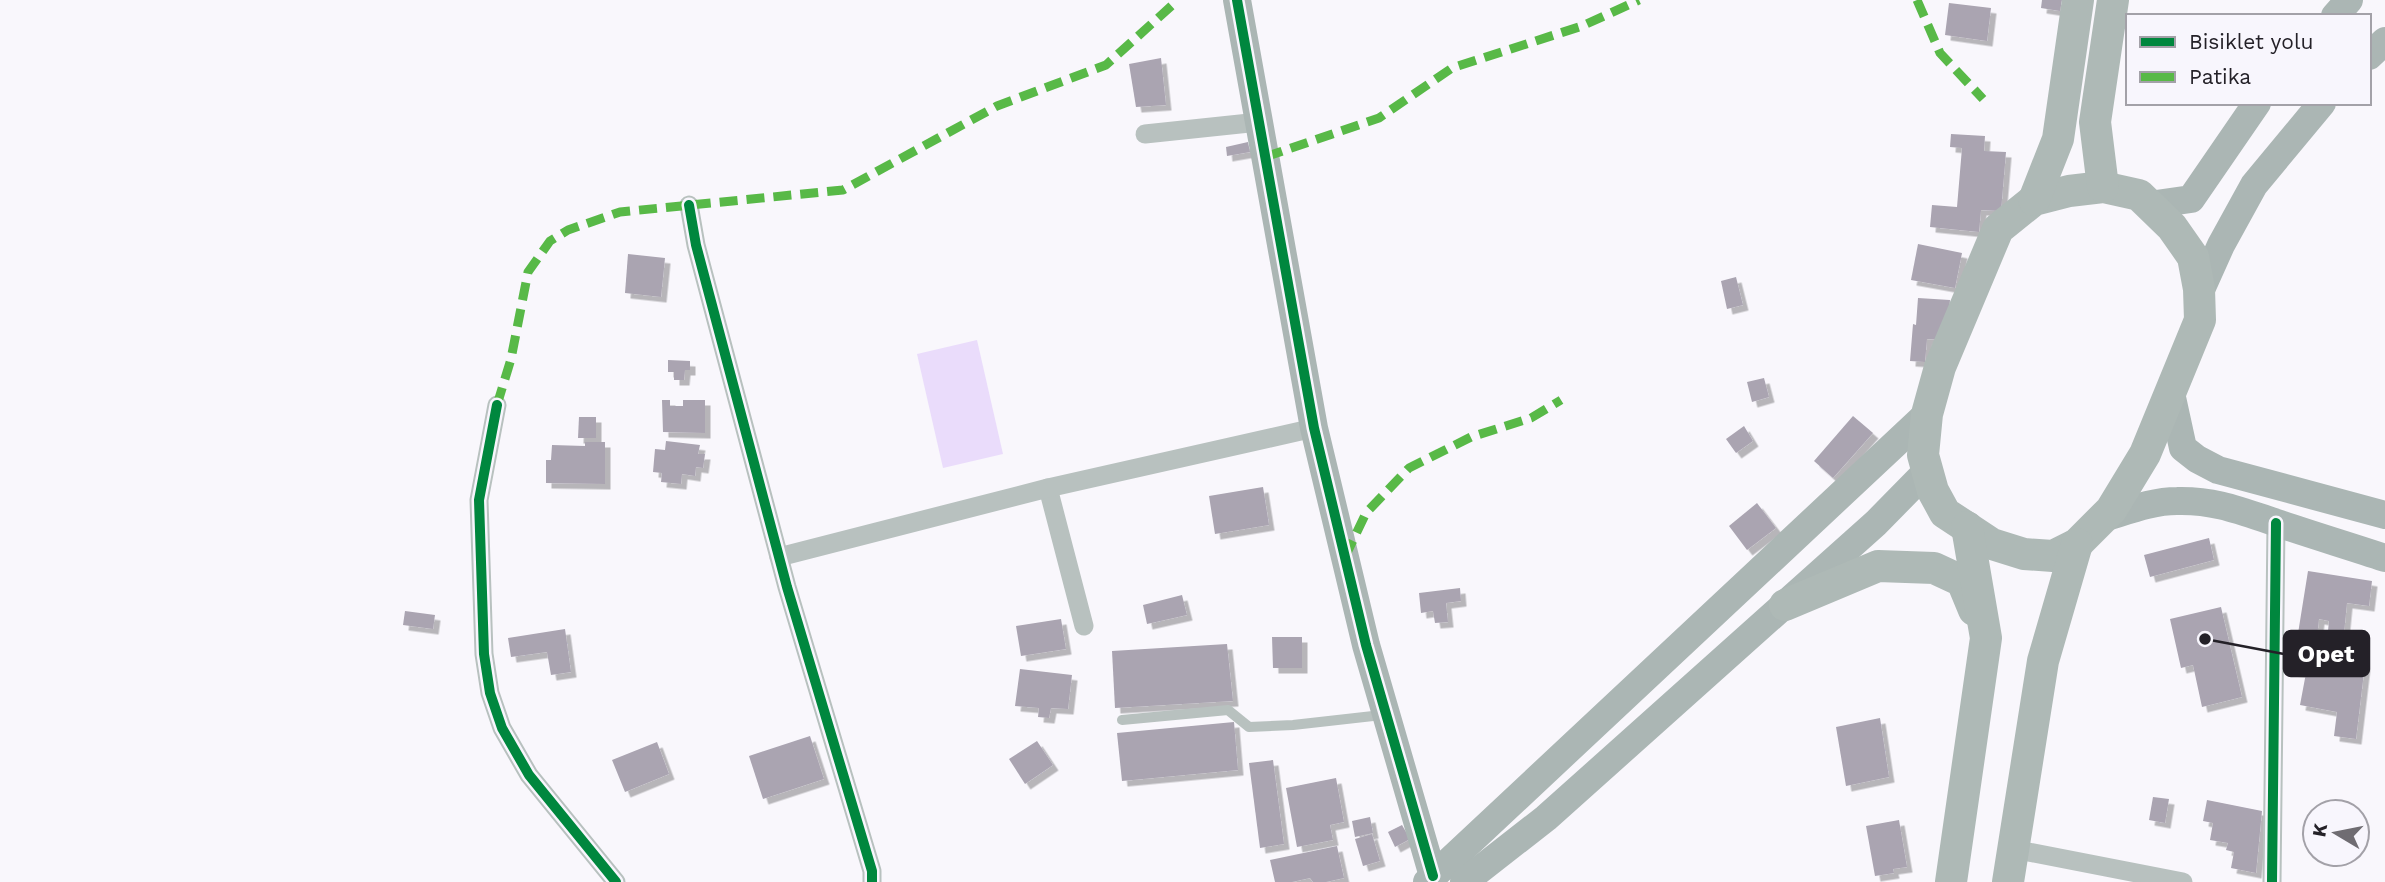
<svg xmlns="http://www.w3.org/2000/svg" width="2385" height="882" font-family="'Work Sans',sans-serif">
<defs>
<filter id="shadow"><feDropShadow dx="5.5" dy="5.5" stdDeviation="0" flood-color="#0004"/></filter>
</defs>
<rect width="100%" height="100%" fill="#f9f7fc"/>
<!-- green -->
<path fill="#eadcfb" d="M977,340L1003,454L943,468L917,354Z"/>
<!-- building -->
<g fill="#aaa4b1" filter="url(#shadow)">
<path d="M2042,0H2062L2060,11L2041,8Z"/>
<path d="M1949,3L1991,8L1987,41L1945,35Z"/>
<path d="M1161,58L1166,105L1136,107L1129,64Z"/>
<path d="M1951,134L1985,136L1984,151L2006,152L2001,211L1981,210L1979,232L1930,227L1932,205L1957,207L1962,148L1950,147Z"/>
<path d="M1248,142L1250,152L1227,156L1226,147Z"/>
<path d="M1918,244L1962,253L1955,288L1911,280Z"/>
<path d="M628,254L665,258L661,297L625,293Z"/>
<path d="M1736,277L1743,305L1727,309L1721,281Z"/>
<path d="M1918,298L1950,300L1947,340L1927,339L1925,362L1910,361L1913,324L1916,325Z"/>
<path d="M668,360L690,361V370H685L684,380H674V372H668Z"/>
<path d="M1764,378L1769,397L1752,402L1747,382Z"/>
<path d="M662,400H670V406H683V400H705V433L663,432Z"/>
<path d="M1853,416L1873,433L1833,478L1814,461Z"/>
<path d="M579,417H596V438H578Z"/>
<path d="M1744,426L1753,441L1736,453L1726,439Z"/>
<path d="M666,441L700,445L698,454H705L703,468L696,467L695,476L682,474L681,484L661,482L662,473L653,472L655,449L665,450Z"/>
<path d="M585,442H605V484L546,483V460H551L552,445L585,446Z"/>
<path d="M1263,487L1269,525L1215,534L1209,496Z"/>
<path d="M1757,503L1776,528L1747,550L1729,526Z"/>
<path d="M2209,538L2214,560L2150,577L2144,555Z"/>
<path d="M2308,571L2372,581L2369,606L2347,603L2344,633L2328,631L2329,621L2319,619L2316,647L2327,649V657L2365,664L2356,739L2334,736L2337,712L2300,705L2306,673L2292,671Z"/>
<path d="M1460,588L1461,601L1446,603L1448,622L1435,623L1433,611L1421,613L1419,593Z"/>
<path d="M1182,595L1187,615L1147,624L1143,605Z"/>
<path d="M2221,607L2242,697L2202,707L2193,665L2181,668L2170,619Z"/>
<path d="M405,611L435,615L433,629L403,625Z"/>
<path d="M1061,619L1066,649L1021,656L1016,626Z"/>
<path d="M565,629L571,672L551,675L547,652L511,657L508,638Z"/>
<path d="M1272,637H1302V668H1273Z"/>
<path d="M1227,644L1233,701L1115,708L1112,651Z"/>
<path d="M1020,669L1072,675L1068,709L1051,708L1049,718L1038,717L1039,708L1015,706Z"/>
<path d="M1880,718L1889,777L1846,786L1836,727Z"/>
<path d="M1234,722L1238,770L1122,781L1117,733Z"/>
<path d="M810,736L824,779L763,799L749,756Z"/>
<path d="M1037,741L1053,765L1025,784L1009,759Z"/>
<path d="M657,742L669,774L625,792L612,760Z"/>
<path d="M1273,760L1284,844L1260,848L1249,763Z"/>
<path d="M1336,778L1344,822L1330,825L1333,840L1297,847L1286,788Z"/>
<path d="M2153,797L2169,799L2165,823L2149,820Z"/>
<path d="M2207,800L2262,811L2256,873L2231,868L2234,852L2226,850L2228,843L2210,840L2213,823L2203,821Z"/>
<path d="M1370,817L1373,833L1355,837L1352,821Z"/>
<path d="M1899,820L1907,867L1893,869L1894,873L1875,876L1866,826Z"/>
<path d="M1402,825L1410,839L1395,847L1388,832Z"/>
<path d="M1372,834L1380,861L1363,866L1355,839Z"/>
<path d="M1337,846L1344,878L1326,882H1313L1310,878L1292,882H1275L1270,860Z"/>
</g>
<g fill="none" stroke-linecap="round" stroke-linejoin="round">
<!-- lane -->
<path stroke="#b8c1bf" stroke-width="10" d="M1122,720L1228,710L1249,727L1293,725L1382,715"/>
<!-- street -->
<g stroke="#b8c1bf" stroke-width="19">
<path d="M1145,134L1259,122"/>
<path d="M689,205L696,245L787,587L872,871V882"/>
<path d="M497,405L479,500L484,654L490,693L502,728L529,775L616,882"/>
<path d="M1048,488L1084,626"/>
<path d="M779,557L1048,488L1314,428"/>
<path d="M2013,849L2183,882"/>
<path d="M2272,882L2276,523"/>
</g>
<!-- secondary -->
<g stroke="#abb6b4" stroke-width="28">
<path d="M1237,0L1314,428L1366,645L1433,876"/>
<path d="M2335,16L2349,0"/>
<path d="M2369,56L2385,41"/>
<path d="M2149,205L2191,199L2257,103"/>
<path d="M2199,294L2221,245L2254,185L2322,103"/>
<path d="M2171,393L2183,448L2197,459L2218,470L2385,515"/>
<path d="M2103,518C2127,511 2152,501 2177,501C2215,500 2241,511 2277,523C2312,535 2349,546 2385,558"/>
<path d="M1427,882L1927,414"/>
<path d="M1464,882L1546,818L1876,523L1927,471"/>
</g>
<!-- primary -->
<g stroke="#aeb9b6" stroke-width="32">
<path d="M2103,187L2139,195L2172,227L2193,257L2199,289L2200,320L2145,454L2111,510L2077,544L2053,556L2024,554L1992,544L1945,513L1933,491L1923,455L1927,414L1940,367L1998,229L2034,200L2069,191Z"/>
<path d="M2103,187L2095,122L2113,0"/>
<path d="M2034,200L2058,139L2078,0"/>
<path d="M1785,605L1878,566L1934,568L1962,581L1974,610"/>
<path d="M1951,882L1986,638L1967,527"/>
<path d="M2008,882L2043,661L2077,544"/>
</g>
<!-- quiet -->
<g stroke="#58b947" stroke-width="9" stroke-dasharray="18 9" stroke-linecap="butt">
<path d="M1917,0L1940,53L1983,99"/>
<path d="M1265,157L1379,118L1452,68L1582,26L1639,0"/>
<path d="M497,405L511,359L528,272L550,241L568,230L620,212L843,190L997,106L1106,65L1178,0"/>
<path d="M1345,557L1366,513L1409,468L1471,437L1531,418L1561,400"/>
</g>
<defs>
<g id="cycleway">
<path d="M1237,0L1314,428L1366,645L1433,876"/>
<path d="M689,205L696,245L787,587L872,871V882"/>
<path d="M497,405L479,500L484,654L490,693L502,728L529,775L616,882"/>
<path d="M2272,882L2276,523"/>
</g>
</defs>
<!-- cycleway casing -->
<use href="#cycleway" stroke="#f8f6fd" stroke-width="15"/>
<!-- cycleway -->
<use href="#cycleway" stroke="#00873e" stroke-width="10"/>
</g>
<!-- callouts -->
<path fill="none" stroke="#242128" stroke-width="2.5" d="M2205 639L2284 654"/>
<circle fill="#242128" stroke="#f8f6fd" stroke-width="2.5" cx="2205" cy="639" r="7"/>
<rect fill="#242128" stroke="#242128" stroke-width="2.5" x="2284" y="631" width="85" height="45" rx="7"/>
<g font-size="24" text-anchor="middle" font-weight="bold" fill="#fff">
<text x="2326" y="662">Opet</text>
</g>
<!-- legend -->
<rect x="2126" y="14" width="245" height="91" fill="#f8f6fd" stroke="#a3a1a8" stroke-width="2"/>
<rect x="2140" y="37" width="35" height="10" fill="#00873e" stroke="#a3a1a8" stroke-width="2"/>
<text x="2189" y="49" font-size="21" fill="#242128">Bisiklet yolu</text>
<rect x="2140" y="72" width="35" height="10" fill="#58b947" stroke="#a3a1a8" stroke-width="2"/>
<text x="2189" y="84" font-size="21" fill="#242128">Patika</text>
<!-- north arrow -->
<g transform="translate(2336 833) rotate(280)"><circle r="33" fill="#f8f6fd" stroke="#a3a1a8" stroke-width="2"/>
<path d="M0-5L12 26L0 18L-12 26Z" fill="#6f6c72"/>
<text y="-10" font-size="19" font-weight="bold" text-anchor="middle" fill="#242128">K</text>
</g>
</svg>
